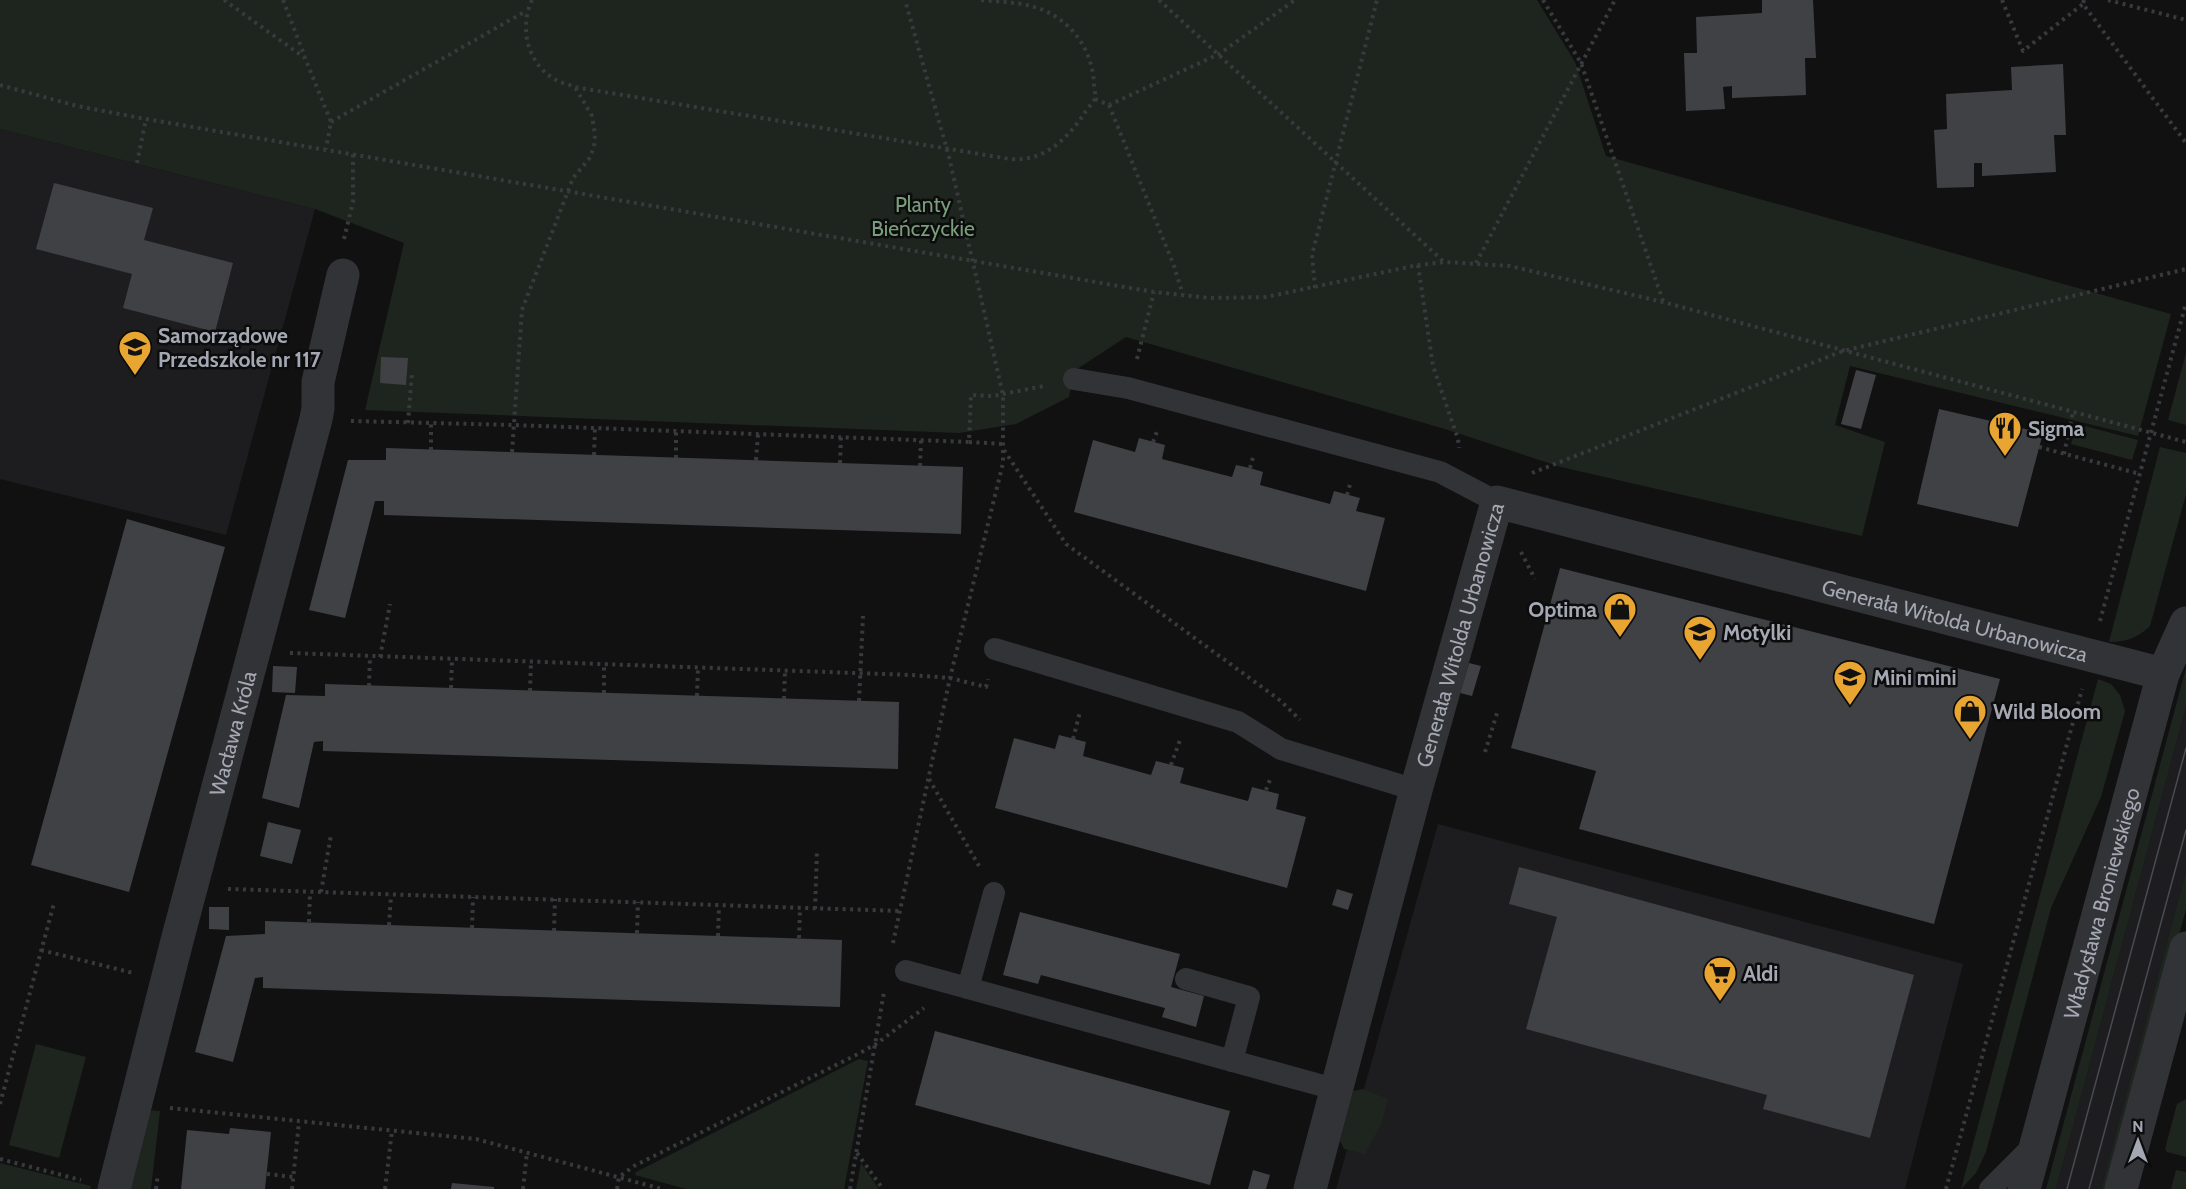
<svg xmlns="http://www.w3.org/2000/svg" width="2186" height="1189" font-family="Cabin,sans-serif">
<rect width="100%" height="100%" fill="#111112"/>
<!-- built -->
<g fill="#1d1d1f">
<path d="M0,129L315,209L226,535L0,479Z"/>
<path d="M2186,707V871L2101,1189H2056Z"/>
<path d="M1438,824L1963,964L1905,1189H1336Z"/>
</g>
<!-- green -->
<g fill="#1e251e">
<path d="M0,0H1537L1575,62L1606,156L2171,314L2138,436L1850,366L1835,425L1885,442L1862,536L1561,467L1445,429L1126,337L1074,371L1069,397L1016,424L959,433L365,410L404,243L315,209L0,129Z"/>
<path d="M2186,353V425L2168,420Z"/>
<path d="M2077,424L2138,440L2132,460L2071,444Z"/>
<path d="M2160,447L2186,453V494L2150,626C2137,638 2127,642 2109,642Z"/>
<path d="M2186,668V707L2056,1189H2046Z"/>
<path d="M2098,679L2111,684L2120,695L2125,711L2101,797L2051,908L1986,1152L1976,1173L1961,1189Z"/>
<path d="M2186,871V909L2111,1189H2101Z"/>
<path d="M36,1044L86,1057L59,1158L9,1145Z"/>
<path d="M859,1059L868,1061L844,1189H686L635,1175L636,1172Z"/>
<path d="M1363,1089L1388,1099L1382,1122L1365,1154L1344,1149L1340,1141L1353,1091Z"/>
<path d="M2186,1099V1157L2167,1152L2165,1149L2177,1104Z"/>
<path d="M144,1110L160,1111L151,1189H124Z"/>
<path d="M0,1163L91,1186L90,1189H0Z"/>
<path d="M861,1163L879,1189H856Z"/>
<path d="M2176,1170L2186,1172V1189H2171Z"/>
</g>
<!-- building -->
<g fill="#404145">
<path d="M1762,0H1813L1816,58H1805L1806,95L1732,98V86L1723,87L1725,109L1686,111L1684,53H1697L1696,17L1762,13Z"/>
<path d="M2063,64L2066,135H2054L2056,172L1982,176V163H1974V187L1937,188L1934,130L1947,129L1946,94L2012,90L2011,67Z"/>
<path d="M54,183L153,208L144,240L233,263L215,332L123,308L132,274L36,249Z"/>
<path d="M381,357L408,358L406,385L380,383Z"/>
<path d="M1856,370L1876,375L1861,429L1841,424Z"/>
<path d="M1939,409L2043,433L2018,527L1917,504Z"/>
<path d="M1139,438L1165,445L1162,459L1232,477L1236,465L1250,468L1263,472L1260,485L1330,504L1334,491L1360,498L1356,511L1385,518L1366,591L1074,512L1093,440L1135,452Z"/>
<path d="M386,448L963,467L961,534L384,515V501H375L345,618L309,610L348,460H386Z"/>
<path d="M127,519L225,547L129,892L31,865Z"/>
<path d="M1560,568L2000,679L1934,924L1579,829L1596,771L1511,748Z"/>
<path d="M1469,663L1481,666L1472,696L1460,693Z"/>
<path d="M273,666L297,667L295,693L272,692Z"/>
<path d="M325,684L899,702L898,769L323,751V741L314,742L299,808L262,798L286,695L325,696Z"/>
<path d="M1059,735L1086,742L1083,756L1151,775L1156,761L1184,768L1180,783L1248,801L1252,787L1279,794L1276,809L1306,817L1287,888L995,808L1014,738L1055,749Z"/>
<path d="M268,822L301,830L292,864L260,856Z"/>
<path d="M1519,867L1914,975L1870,1138L1763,1109L1767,1095L1526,1029L1557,917L1509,904Z"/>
<path d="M1337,889L1353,894L1348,910L1332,905Z"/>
<path d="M209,907H229V930L209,929Z"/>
<path d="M1020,912L1180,954L1171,987L1204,996L1196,1027L1162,1017L1165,1008L1041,975L1038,984L1003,975Z"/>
<path d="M265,921L842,940L840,1007L263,988V977L255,978L233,1062L195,1052L226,936L265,934Z"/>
<path d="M935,1031L1230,1111L1210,1185L915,1105Z"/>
<path d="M230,1128L271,1132L265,1189H181L187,1130L229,1134Z"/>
<path d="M1253,1170L1270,1175L1266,1189H1248Z"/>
<path d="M452,1183L494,1187V1189H451Z"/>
</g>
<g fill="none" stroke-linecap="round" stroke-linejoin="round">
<!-- path -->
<g stroke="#383a3e" stroke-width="4" stroke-dasharray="3 4.5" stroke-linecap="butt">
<path d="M224,0L305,58L331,122L326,149"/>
<path d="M283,0L305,57"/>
<path d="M532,0C519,28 527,64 556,80C561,83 568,84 574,87L1010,159C1044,162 1067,139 1084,114C1087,109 1093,103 1095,98C1096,95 1094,89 1094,85C1093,52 1074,23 1043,10C1023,2 1002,2 980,0"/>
<path d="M1159,0L1444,262"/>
<path d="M1543,0L1581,63L1663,301"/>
<path d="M2002,0L2023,51L2083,4"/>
<path d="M2084,0L2083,4L2186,143"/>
<path d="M2108,0L2186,20"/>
<path d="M0,85L77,106L146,119L1154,292L1210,298L1266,297L1418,265L1445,262L1510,266L1663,302L2186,442"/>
<path d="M1095,99L1109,105L1219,54L1295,0"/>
<path d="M1109,105L1174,266L1183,295"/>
<path d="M331,122L526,11"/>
<path d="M137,163L146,119"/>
<path d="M344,239L353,202V154"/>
<path d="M1476,263L1615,0"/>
<path d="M1418,265L1433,366L1458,439L1459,448"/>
<path d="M1315,288L1312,255L1377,0"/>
<path d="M1137,359L1154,292"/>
<path d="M351,421L513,425L969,442L971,395L993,396L1044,386"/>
<path d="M408,423L412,373"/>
<path d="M969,442L1004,444"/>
<path d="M1153,442L1158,429"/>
<path d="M2039,447L2140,474"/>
<path d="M431,450V424"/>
<path d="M1004,450L1066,544L1281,701L1300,720"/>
<path d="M512,452L522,310L573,178L589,159L594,147L595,135L592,116L575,87"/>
<path d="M2064,454L2073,412"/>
<path d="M594,455L595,428"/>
<path d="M676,458V431"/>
<path d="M756,460L758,434"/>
<path d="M840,463L841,437"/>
<path d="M920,466L921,440"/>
<path d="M1250,468L1254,454"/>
<path d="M1532,473L1843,351L2186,269"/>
<path d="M1347,495L1351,481"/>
<path d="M1521,552L1535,579"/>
<path d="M2100,621L2186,303"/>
<path d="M290,653L911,675L950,678L986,687L988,679"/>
<path d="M380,657L390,604"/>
<path d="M369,686L370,657"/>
<path d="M451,688L452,659"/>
<path d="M530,691L531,662"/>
<path d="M604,693V664"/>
<path d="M697,696L698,667"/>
<path d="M784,699L785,670"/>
<path d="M859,701L863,616"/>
<path d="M1073,739L1080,712"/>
<path d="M1485,752L1498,710"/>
<path d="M1171,765L1180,740"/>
<path d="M929,779L979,866"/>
<path d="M1266,790L1271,777"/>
<path d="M228,889L900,911"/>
<path d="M321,892L331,835"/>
<path d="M815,909L817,850"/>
<path d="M309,922L310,892"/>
<path d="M389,925L391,895"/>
<path d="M472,928L473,897"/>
<path d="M554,931L555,899"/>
<path d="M637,933L638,902"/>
<path d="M718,936L719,906"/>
<path d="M799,938L800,909"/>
<path d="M893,943L950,678L1003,463V395L949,157L905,0"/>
<path d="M41,950L133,973"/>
<path d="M0,1104L54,903"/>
<path d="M170,1108L476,1139L662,1189"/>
<path d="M857,1153L883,1189"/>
<path d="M0,1159L81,1180"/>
<path d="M267,1174L293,1177"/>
<path d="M156,1189L158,1174"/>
<path d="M292,1189L299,1122"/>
<path d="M385,1189L392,1131"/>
<path d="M523,1189L527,1152"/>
<path d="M617,1189L619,1177L634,1166L860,1053L876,1044L924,1008"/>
<path d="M850,1189L884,992"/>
<path d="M1946,1189L2082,689"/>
</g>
<!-- service -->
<g stroke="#323337" stroke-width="22">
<path d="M1074,379L1128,388L1440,472L1497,502"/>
<path d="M995,649L1238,722L1281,749L1416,790"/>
<path d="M906,971L1338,1090"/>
<path d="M1186,979L1249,997L1232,1061"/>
<path d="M968,988L994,893"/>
<path d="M1990,1189L2035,1144"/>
</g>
<!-- minor -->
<g stroke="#323337" stroke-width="33">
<path id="s1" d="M114,1189L178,937L316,419L318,408V382L343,275"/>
<path id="s2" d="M1310,1189L1416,790L1497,502L2163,674"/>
</g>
<!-- tertiary -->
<g stroke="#323337" stroke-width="33">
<path id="s3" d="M2024,1189L2163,674L2186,623"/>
<path d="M2121,1189L2186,948"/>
</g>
<!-- tram -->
<g stroke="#494b50" stroke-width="1.5">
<path d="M2067,1189L2186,748"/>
<path d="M2089,1189L2186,830"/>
</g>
</g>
<!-- icons -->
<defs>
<symbol id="school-pin" viewBox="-11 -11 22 30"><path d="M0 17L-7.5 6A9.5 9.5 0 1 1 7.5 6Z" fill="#e9a532" stroke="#0c0c0d"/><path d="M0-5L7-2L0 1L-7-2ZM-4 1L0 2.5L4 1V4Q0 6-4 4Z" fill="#111"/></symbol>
<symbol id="restaurant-pin" viewBox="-11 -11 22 30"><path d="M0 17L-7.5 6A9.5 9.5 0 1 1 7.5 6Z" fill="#e9a532" stroke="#0c0c0d"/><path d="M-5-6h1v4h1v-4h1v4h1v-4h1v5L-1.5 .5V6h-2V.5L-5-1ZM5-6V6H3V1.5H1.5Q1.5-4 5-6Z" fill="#111"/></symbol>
<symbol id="shop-pin" viewBox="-11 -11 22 30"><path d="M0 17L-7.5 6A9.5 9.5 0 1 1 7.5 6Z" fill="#e9a532" stroke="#0c0c0d"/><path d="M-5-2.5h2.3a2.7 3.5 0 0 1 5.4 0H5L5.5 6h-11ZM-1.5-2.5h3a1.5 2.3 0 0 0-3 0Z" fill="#111"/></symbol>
<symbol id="supermarket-pin" viewBox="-11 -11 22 30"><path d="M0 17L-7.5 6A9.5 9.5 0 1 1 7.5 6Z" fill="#e9a532" stroke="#0c0c0d"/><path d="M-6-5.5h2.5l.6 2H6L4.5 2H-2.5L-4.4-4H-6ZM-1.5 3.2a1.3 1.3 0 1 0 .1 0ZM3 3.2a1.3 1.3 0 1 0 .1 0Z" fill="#111"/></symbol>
</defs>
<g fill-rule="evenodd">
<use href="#school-pin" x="116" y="328" width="38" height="52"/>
<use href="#restaurant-pin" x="1986" y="409" width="38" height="52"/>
<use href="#shop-pin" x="1601" y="590" width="38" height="52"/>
<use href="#school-pin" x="1681" y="613" width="38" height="52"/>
<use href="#school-pin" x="1831" y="658" width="38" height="52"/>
<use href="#shop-pin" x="1951" y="692" width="38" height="52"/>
<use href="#supermarket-pin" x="1701" y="954" width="38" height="52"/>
</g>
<g text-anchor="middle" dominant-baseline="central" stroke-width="5" stroke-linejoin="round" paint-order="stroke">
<!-- park labels -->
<g font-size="21" fill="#7a9d7b" stroke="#0c0c0d">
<text x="923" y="204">Planty<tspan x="923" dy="24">Bieńczyckie</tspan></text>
</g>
<!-- poi labels -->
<g font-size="21" font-weight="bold" fill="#a3a8b3" stroke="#0c0c0d" text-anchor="start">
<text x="158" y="335">Samorządowe<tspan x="158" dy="24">Przedszkole nr 117</tspan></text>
<text x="2028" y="428">Sigma</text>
<text x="1597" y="609" text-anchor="end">Optima</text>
<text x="1723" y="632">Motylki</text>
<text x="1873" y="677">Mini mini</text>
<text x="1993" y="711">Wild Bloom</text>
<text x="1743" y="973">Aldi</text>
</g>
<!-- street labels -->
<g font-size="21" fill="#a3a8b3" stroke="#0c0c0d">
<text stroke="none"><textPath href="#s2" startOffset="1185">Generała Witolda Urbanowicza</textPath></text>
<text stroke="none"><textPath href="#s2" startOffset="574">Generała Witolda Urbanowicza</textPath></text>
<text stroke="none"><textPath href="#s1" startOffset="471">Wacława Króla</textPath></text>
<text stroke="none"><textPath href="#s3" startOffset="296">Władysława Broniewskiego</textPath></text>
</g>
</g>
<!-- north arrow -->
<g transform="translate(2138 1141)" stroke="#0c0c0d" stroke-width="4.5" paint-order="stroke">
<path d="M0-4.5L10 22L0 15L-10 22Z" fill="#a3a8b3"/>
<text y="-9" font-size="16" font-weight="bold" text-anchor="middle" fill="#a3a8b3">N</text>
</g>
</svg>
